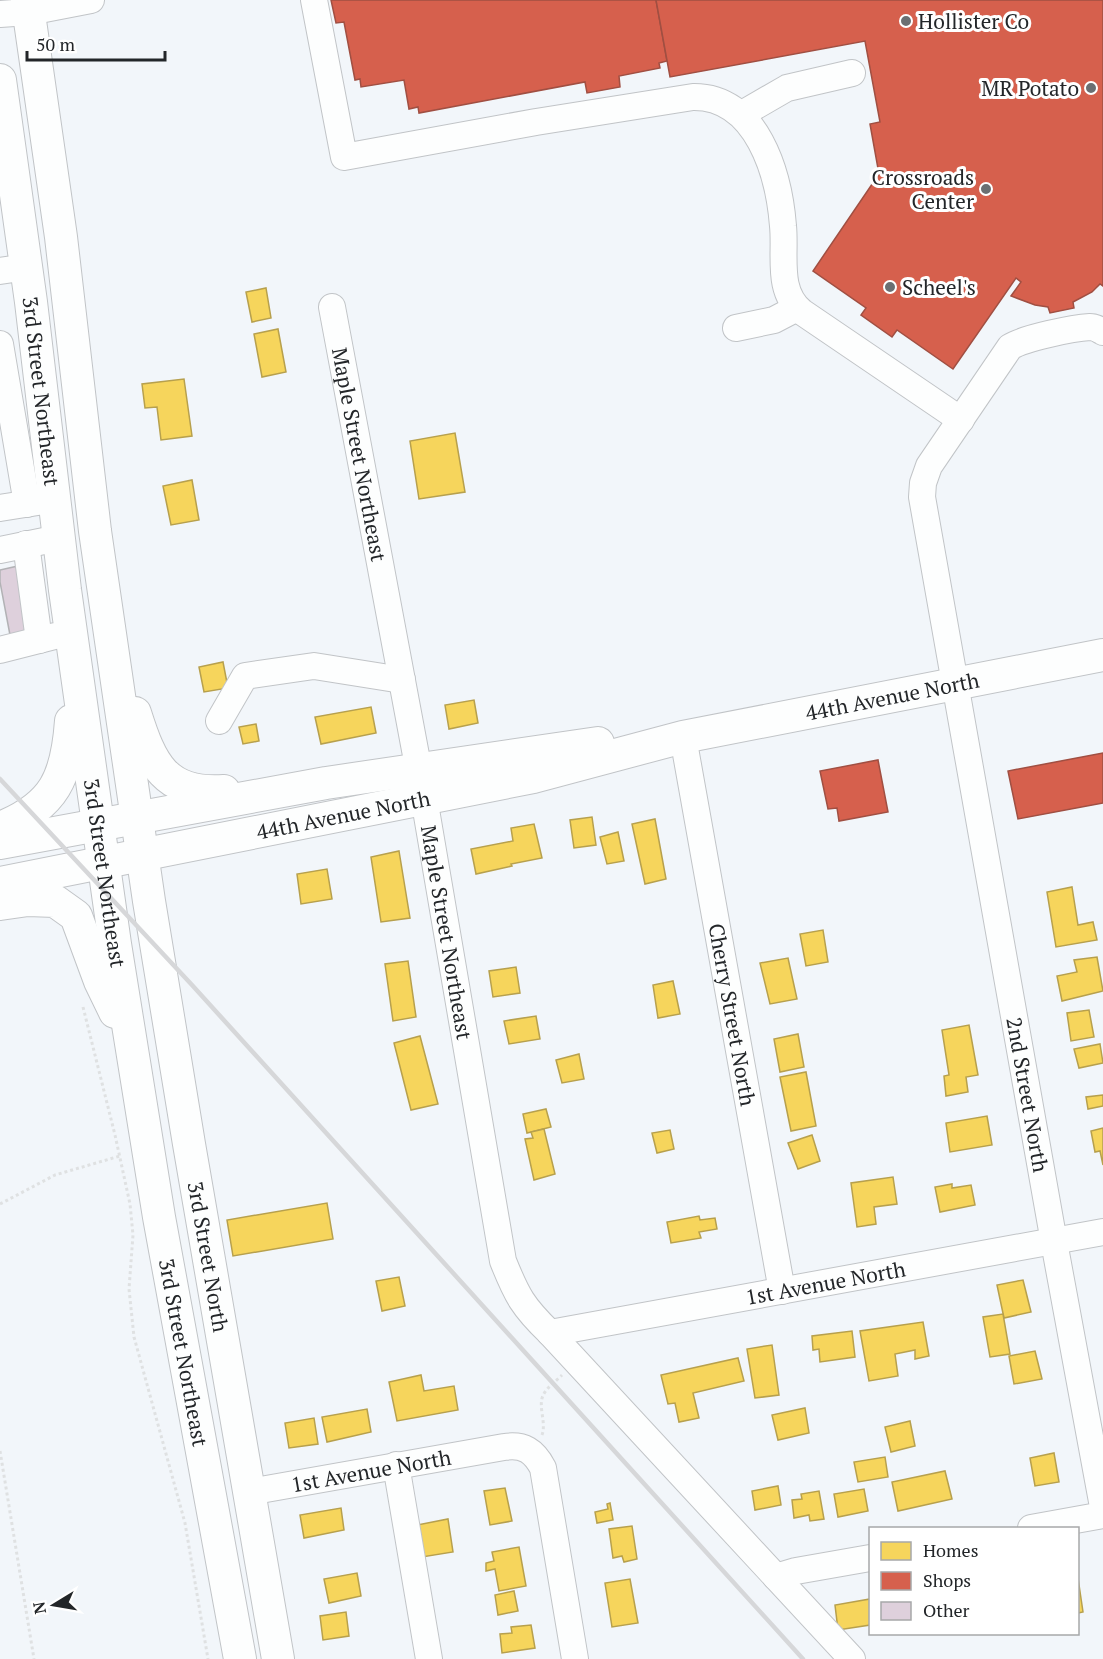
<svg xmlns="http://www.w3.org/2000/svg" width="1103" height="1659" font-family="'PT Serif',serif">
<rect width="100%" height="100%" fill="#f2f6fa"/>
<!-- homes -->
<g fill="#f6d55c" stroke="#b7a04d" stroke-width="1.5">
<path d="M266,288L271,318L252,322L246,292Z"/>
<path d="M278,329L286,372L262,377L254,334Z"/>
<path d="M184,379L192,436L161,440L157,407L145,408L142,384Z"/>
<path d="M455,433L465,492L419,499L410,441Z"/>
<path d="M192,480L199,520L171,525L163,486Z"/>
<path d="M223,662L228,688L204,692L199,667Z"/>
<path d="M474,700L478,723L449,729L445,705Z"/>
<path d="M371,707L376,733L321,744L315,717Z"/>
<path d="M256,724L259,741L243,744L239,727Z"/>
<path d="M592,817L596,845L574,848L570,820Z"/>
<path d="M655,819L666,879L645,884L632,824Z"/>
<path d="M534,824L542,858L511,864L512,866L476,874L471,849L513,841L511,828Z"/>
<path d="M618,832L624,861L607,864L600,837Z"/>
<path d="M399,851L410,918L381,922L371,857Z"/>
<path d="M327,869L332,899L301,904L297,874Z"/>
<path d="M1072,887L1078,925L1093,922L1097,940L1056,947L1047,892Z"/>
<path d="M823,930L828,962L806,966L800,934Z"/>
<path d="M1097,957L1103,991L1062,1001L1057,976L1077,972L1074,960Z"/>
<path d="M788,958L797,999L770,1004L760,963Z"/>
<path d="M408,961L416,1017L393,1021L385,964Z"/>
<path d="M516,967L520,993L493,997L489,971Z"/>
<path d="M673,981L680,1014L658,1018L653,985Z"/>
<path d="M1089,1010L1094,1037L1071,1041L1067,1013Z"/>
<path d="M536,1016L540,1039L509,1044L504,1021Z"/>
<path d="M969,1025L978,1075L966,1077L968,1092L946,1096L944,1076L949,1075L942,1030Z"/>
<path d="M798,1034L804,1067L780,1072L774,1039Z"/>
<path d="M420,1036L438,1104L411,1110L394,1043Z"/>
<path d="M1100,1044L1103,1063L1079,1068L1074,1049Z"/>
<path d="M579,1054L584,1079L562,1083L556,1060Z"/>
<path d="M806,1072L816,1126L791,1131L780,1077Z"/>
<path d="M1103,1095V1106L1088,1109L1086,1097Z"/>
<path d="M546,1109L551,1127L527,1133L523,1114Z"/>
<path d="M987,1116L992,1145L950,1152L946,1123Z"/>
<path d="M1103,1128V1165L1100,1151L1095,1152L1091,1131Z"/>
<path d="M544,1129L555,1174L534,1180L525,1139L533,1138L531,1132Z"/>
<path d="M670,1130L674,1149L657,1153L652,1133Z"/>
<path d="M812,1135L820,1161L798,1169L788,1143Z"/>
<path d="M893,1177L897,1204L874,1207L876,1224L857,1227L851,1183Z"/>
<path d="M952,1184V1188L971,1185L975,1205L940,1212L935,1187Z"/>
<path d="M327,1203L333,1239L233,1256L227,1220Z"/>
<path d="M699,1216L700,1220L715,1218L717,1229L699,1232L701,1238L671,1243L667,1222Z"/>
<path d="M399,1277L405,1306L382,1311L376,1281Z"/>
<path d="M1023,1280L1031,1312L1004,1318L997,1285Z"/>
<path d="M1003,1314L1010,1354L990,1357L983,1317Z"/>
<path d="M923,1322L929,1356L915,1359V1350L895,1354L898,1376L869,1381L860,1331Z"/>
<path d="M852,1331L855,1357L820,1362L819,1349L813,1350L812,1336Z"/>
<path d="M772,1345L779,1395L755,1398L747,1349Z"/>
<path d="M1035,1351L1042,1379L1014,1384L1009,1356Z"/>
<path d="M738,1358L744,1381L693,1393L699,1418L679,1422L675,1403L668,1404L661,1375Z"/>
<path d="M421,1375L424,1391L454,1386L458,1410L397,1421L389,1382Z"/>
<path d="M805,1408L809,1433L778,1440L772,1415Z"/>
<path d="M367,1409L371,1432L327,1442L322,1417Z"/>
<path d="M314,1418L318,1444L289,1448L285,1423Z"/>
<path d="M910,1421L915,1446L891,1452L885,1427Z"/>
<path d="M1054,1453L1059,1482L1035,1486L1030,1458Z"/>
<path d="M885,1457L888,1477L858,1482L854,1462Z"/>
<path d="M945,1471L952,1499L898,1511L892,1482Z"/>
<path d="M778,1486L781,1505L755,1510L752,1491Z"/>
<path d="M505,1488L512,1521L490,1525L484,1491Z"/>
<path d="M864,1489L868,1511L838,1517L834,1494Z"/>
<path d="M819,1491L824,1519L810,1521L809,1515L794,1518L792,1500L802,1499L801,1494Z"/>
<path d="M610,1503L613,1520L597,1523L595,1512L608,1509L607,1504Z"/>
<path d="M341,1508L344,1530L304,1538L300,1515Z"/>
<path d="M448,1519L453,1552L422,1557L417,1525Z"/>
<path d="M632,1526L637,1559L624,1562L622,1556L613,1558L609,1529Z"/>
<path d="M519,1547L526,1586L499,1591L495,1569L486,1571V1563L494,1561L492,1552Z"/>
<path d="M357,1573L361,1596L329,1603L324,1579Z"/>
<path d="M1078,1578L1083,1612L1078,1613Z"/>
<path d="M630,1579L638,1623L612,1627L605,1583Z"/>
<path d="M514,1591L518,1611L498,1615L495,1595Z"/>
<path d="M870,1599V1625L838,1630L835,1605Z"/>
<path d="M346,1612L349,1636L323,1640L320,1616Z"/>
<path d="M531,1625L535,1648L502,1653L500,1634L512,1633L511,1627Z"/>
</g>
<!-- shops -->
<g fill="#d6604d" stroke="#a04f42" stroke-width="1.5">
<path d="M331,0H656L667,61L659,63L660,68L619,76L620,87L587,93L585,82L419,113L418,107L409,109L404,80L361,87L360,79L355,80L344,22L336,23Z"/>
<path d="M656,0H1103V286L1100,284L1092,292L1073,302L1074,308L1050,313L1048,307L1035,305L1011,296L1021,282L1016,278L953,369L897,330L892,337L861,315L866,308L813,271L879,174L870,124L880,122L865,41L670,77Z"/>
<path d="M1103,753V803L1018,819L1008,771Z"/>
<path d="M878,760L888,812L839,821L837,808L828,809L820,771Z"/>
</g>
<!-- building -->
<path fill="#ded0dc" stroke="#b2b2b5" stroke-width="1.5" d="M18,566L30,631L10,635L0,582V570Z"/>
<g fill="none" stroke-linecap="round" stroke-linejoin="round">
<defs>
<g id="minor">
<path d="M314,0L344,157L536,122L693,97C757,96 779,174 783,226C786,255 776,291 802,312L961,420"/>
<path d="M0,14L29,12L91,0"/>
<path d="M742,114L787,88L852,73"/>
<path d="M0,271L27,267"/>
<path id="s1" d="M332,307L424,798L503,1261C517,1296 523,1307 550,1333L852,1659"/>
<path d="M736,328L774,320L797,308"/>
<path id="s2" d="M1103,332C1098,329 1095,327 1090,327C1073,328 1024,338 1010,347L929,466L923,483L922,497L1054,1242L1103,1507"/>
<path d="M0,344L27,504"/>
<path d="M0,508L44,501"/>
<path d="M26,544L39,640"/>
<path d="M0,550L44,541"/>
<path d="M0,650L55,636"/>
<path d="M219,721L245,676L314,666L402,680"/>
<path id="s3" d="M683,737L782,1291"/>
<path id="s4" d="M550,1333L1103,1232"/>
<path d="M396,1465L429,1659"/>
<path id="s5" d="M249,1492L504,1447C524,1444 534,1451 543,1468L575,1659"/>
<path d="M1031,1528L1103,1515"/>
<path d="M776,1577L796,1571L870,1558"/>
</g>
<g id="major">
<path id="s6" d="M27,0L61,237L95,531L149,901L189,1144L278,1659"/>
<path id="s7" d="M0,80L31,302L65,590L115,944L159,1217L240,1659"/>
<path d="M135,713C151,764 165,795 224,791"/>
<path d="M0,828C55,806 67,777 71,721"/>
<path d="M0,843L326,783L598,743"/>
<path id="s8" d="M0,883L533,777L683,737L1103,655"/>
<path d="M0,904L28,900L55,901L76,916L100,981L115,1012"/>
</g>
</defs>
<!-- minor casing -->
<use href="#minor" stroke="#c1c4c7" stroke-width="28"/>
<!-- major casing -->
<use href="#major" stroke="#c1c4c7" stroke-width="34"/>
<!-- path -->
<g stroke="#dfe1e2" stroke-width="3" stroke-dasharray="3 3" stroke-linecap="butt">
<path d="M83,1007L115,1135L130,1204L133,1235L129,1289L134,1337L185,1523L208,1659"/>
<path d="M0,1204L55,1175L120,1156"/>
<path d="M542,1435C547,1421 536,1404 545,1392C549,1386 556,1381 562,1375"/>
<path d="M0,1451L34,1659"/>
</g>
<!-- minor -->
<use href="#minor" stroke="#fdfefe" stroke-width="26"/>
<!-- major -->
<use href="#major" stroke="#fdfefe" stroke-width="32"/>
<!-- rail -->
<path stroke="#d6d7d9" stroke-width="4.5" d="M0,779L192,985L803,1659"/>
</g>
<!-- markers -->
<g fill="#6b6f72" stroke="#fff" stroke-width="2">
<circle cx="906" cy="21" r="6"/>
<circle cx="1091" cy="88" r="6"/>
<circle cx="986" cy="189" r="6"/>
<circle cx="890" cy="287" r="6"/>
</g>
<g text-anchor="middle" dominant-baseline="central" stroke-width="6" stroke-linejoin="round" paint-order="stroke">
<!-- poi labels -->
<g font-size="21" fill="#232629" stroke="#fff" text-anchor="start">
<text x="918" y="21">Hollister Co</text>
<text x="1079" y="88" text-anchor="end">MR Potato</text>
<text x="974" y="177" text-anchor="end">Crossroads<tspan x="974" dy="24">Center</tspan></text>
<text x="902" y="287">Scheel's</text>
</g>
<!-- street labels -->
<g font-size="21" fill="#232629" stroke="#fff">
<text stroke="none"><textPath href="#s7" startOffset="314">3rd Street Northeast</textPath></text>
<text stroke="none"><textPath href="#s1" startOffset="150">Maple Street Northeast</textPath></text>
<text stroke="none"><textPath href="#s8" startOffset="912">44th Avenue North</textPath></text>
<text stroke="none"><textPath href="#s8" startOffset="350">44th Avenue North</textPath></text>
<text stroke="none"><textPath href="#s7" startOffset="800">3rd Street Northeast</textPath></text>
<text stroke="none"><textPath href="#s1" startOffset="636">Maple Street Northeast</textPath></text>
<text stroke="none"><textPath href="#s3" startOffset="282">Cherry Street North</textPath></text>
<text stroke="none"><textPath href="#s2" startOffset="880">2nd Street North</textPath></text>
<text stroke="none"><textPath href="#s6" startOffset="1270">3rd Street North</textPath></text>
<text stroke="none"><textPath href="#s4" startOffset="280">1st Avenue North</textPath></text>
<text stroke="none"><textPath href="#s7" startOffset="1286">3rd Street Northeast</textPath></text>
<text stroke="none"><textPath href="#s5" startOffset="124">1st Avenue North</textPath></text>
</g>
</g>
<!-- legend -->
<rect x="869" y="1527" width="210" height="108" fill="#ffffff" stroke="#a7a8a9" stroke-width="1.5"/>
<rect x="881" y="1542" width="30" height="18" fill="#f6d55c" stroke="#a7a8a9" stroke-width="1.5"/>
<text x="923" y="1557" font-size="18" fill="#232629">Homes</text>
<rect x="881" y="1572" width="30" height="18" fill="#d6604d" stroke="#a7a8a9" stroke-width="1.5"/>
<text x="923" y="1587" font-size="18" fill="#232629">Shops</text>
<rect x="881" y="1602" width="30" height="18" fill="#ded0dc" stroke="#a7a8a9" stroke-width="1.5"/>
<text x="923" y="1617" font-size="18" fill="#232629">Other</text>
<!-- north arrow -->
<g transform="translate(54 1605) rotate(259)" stroke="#ffffff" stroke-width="4.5" paint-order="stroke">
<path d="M0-4.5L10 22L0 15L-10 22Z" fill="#232629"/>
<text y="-9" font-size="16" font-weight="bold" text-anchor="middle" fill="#232629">N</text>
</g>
<!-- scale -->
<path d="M27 51v9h138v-9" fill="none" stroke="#232629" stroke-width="3"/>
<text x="36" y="51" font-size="18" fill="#232629" stroke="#ffffff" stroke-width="4.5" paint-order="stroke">50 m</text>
</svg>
